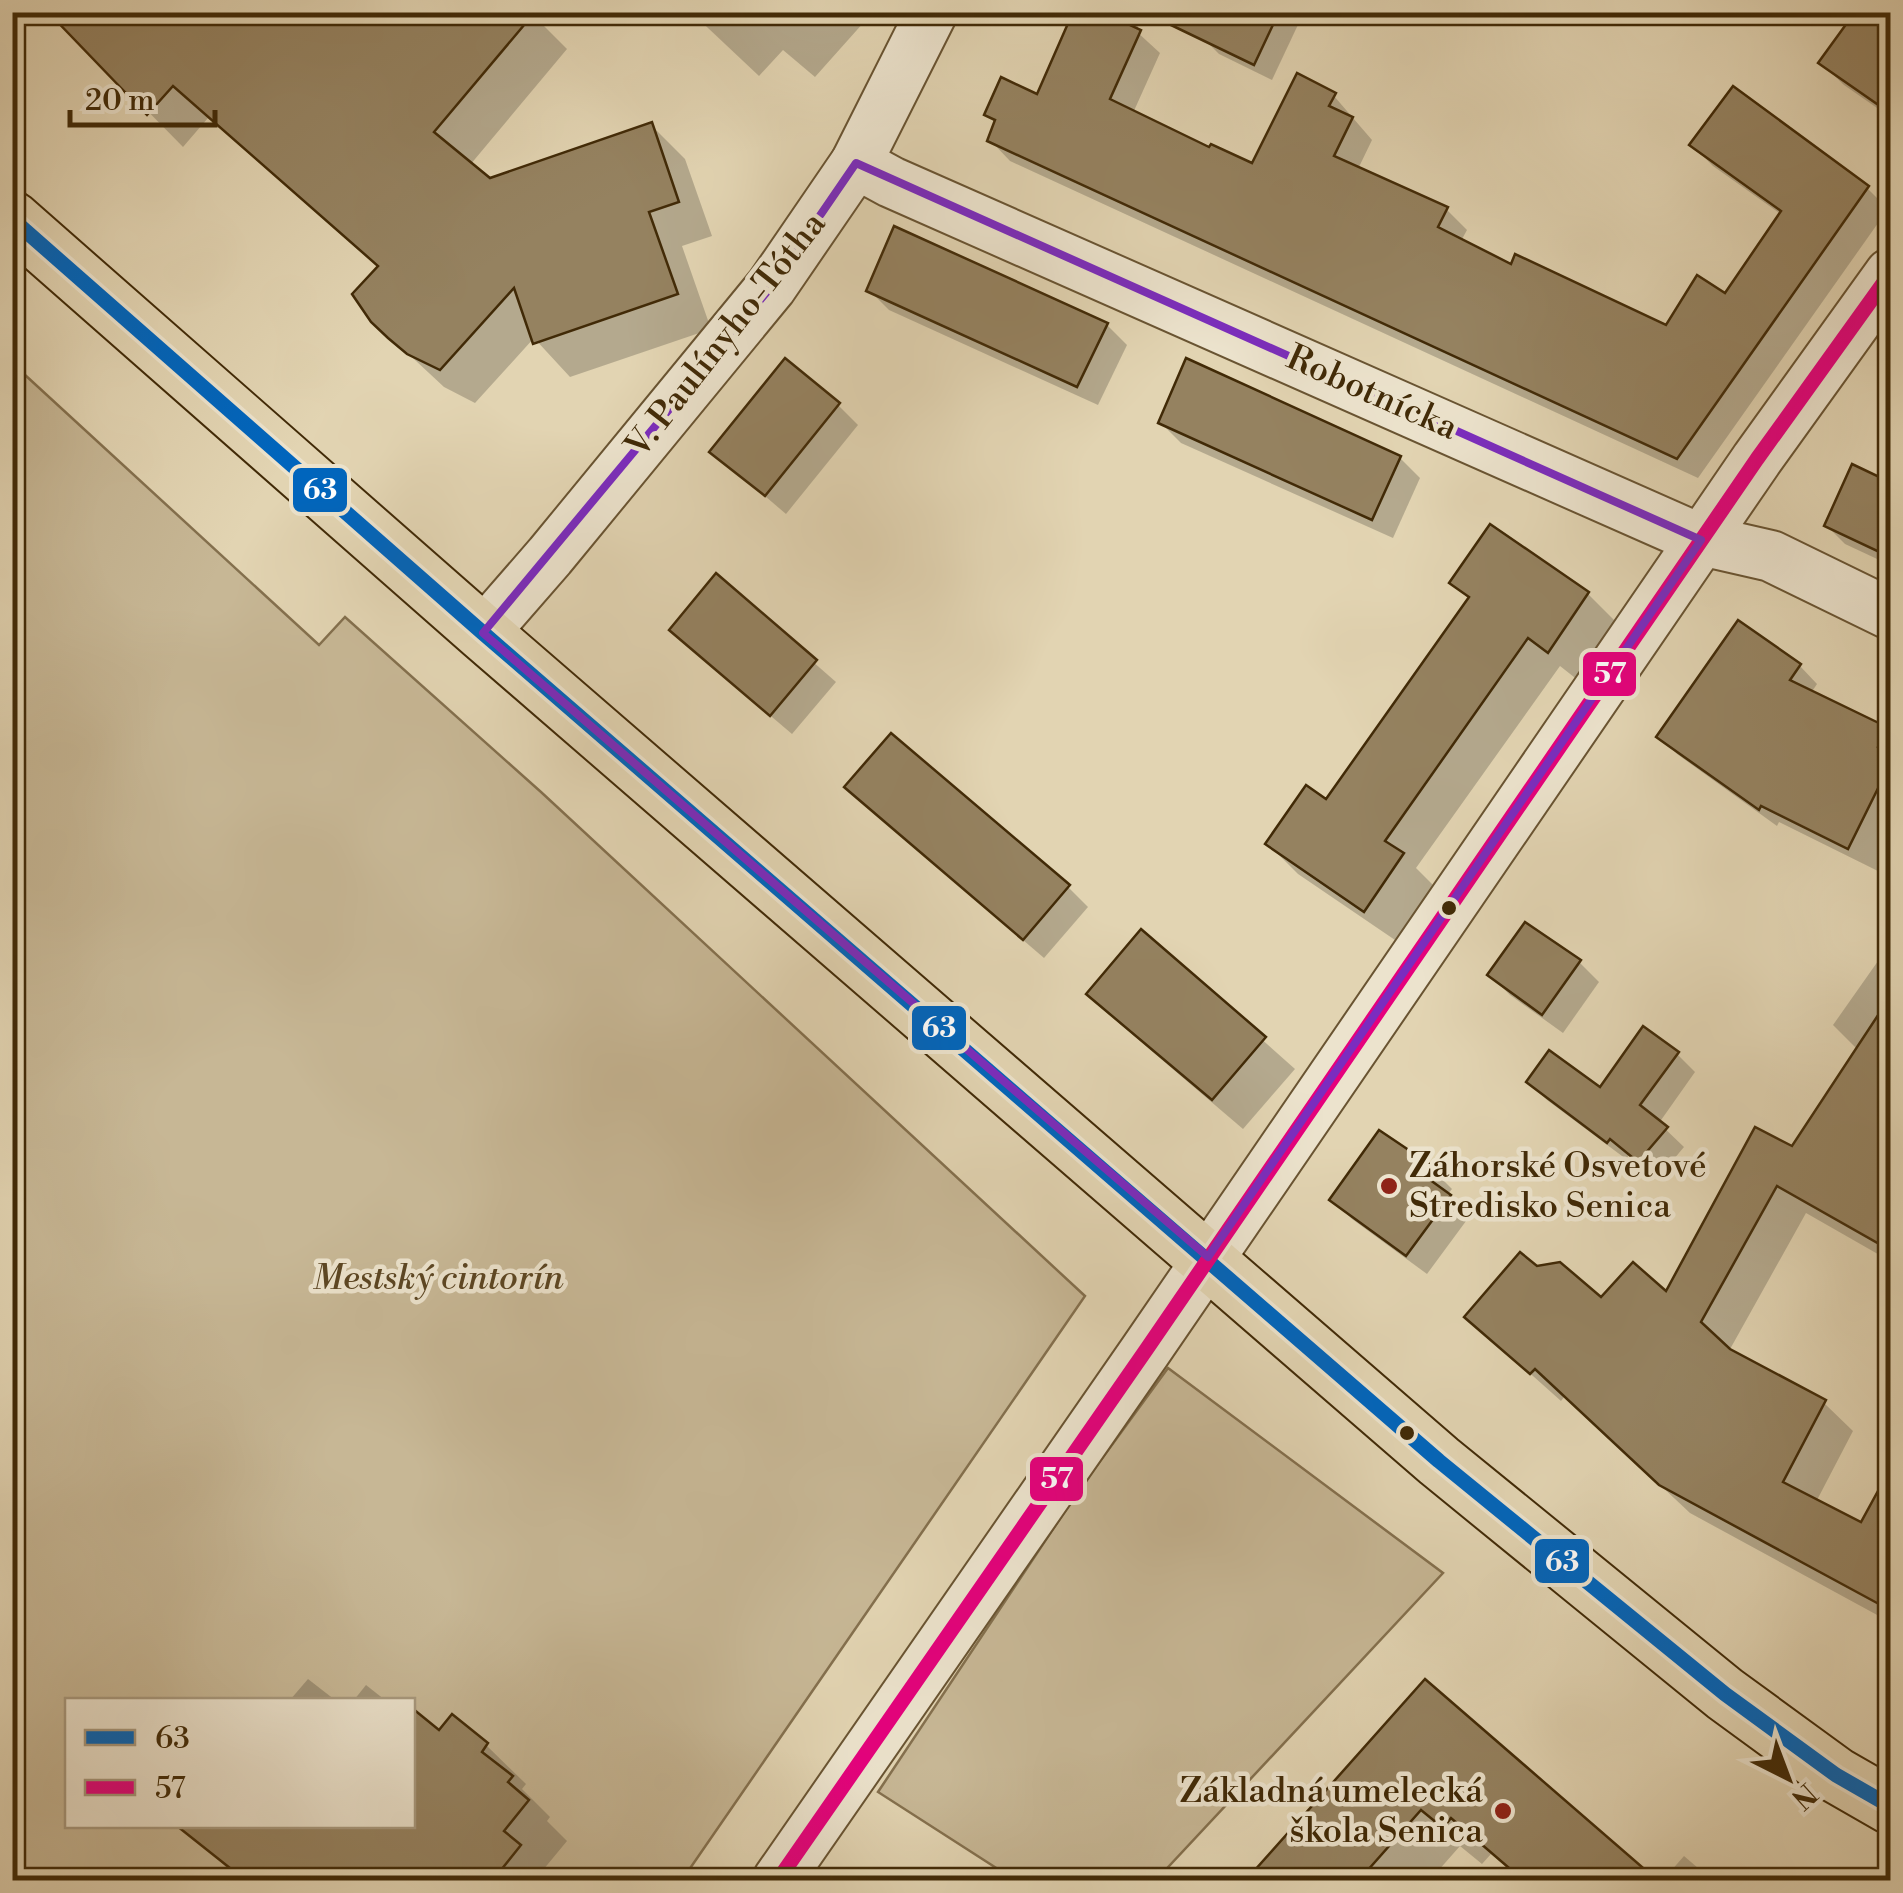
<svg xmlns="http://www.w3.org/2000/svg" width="1903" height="1893" font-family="'Libre Bodoni',serif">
<rect width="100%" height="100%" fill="#e2d4b2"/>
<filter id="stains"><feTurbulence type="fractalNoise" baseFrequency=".002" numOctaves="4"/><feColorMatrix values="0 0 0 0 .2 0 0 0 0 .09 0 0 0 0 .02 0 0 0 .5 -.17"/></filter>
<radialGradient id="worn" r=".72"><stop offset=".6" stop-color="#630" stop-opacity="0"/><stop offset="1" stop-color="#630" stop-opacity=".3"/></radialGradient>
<!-- green -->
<g fill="#c7b795" stroke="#84704e" stroke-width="2.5" fill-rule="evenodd">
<path d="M12,363L319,645L345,617L541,792L1085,1296L682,1880H13ZM68,1700H412V1826H68Z"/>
<path d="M1168,1368L1443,1573L1156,1880H1015L878,1792L1079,1490Z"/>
</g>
<!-- shadow -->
<g fill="#0003">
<path d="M530,12L567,49L470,165L490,181L651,125L685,159L712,236L682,246L711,329L570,377L534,338L475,403L444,387L373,321L379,268L208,118L183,147L67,29Z"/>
<path d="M691,12H873L815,77L783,50L759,76Z"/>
<path d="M1076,12H1144L1136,31L1160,53L1133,113L1210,151L1253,166L1334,96L1372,140L1358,169L1446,209L1467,230L1461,241L1513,267L1667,328L1726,296L1782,215L1713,166L1692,145L1867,188L1888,209L1698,478L1010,161L990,140L996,123L987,114L1038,98Z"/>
<path d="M1212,12H1304L1272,80L1219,54L1201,36Z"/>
<path d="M1854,12H1890V117L1844,85L1821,63Z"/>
<path d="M896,229L1107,325L1127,345L1098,405L889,310L869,290Z"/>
<path d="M838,405L858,425L786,514L713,452Z"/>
<path d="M1161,423L1400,458L1420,478L1393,538L1181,443Z"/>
<path d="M1853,468L1890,484V565L1845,544L1827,526Z"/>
<path d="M1491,527L1588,594L1618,624L1579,681L1560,666L1416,868L1433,885L1395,940L1298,874L1268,844L1326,803L1470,600L1452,582Z"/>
<path d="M716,577L836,682L792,734L692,649Z"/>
<path d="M1739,624L1800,666L1817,684L1811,693L1890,734V877L1779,822L1777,826L1677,754L1660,737Z"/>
<path d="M867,807L1068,887L1088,907L1044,958Z"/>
<path d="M1526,925L1579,962L1599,982L1563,1033L1510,995L1490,975Z"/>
<path d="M1142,933L1295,1069L1243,1129L1120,1024L1090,994Z"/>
<path d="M1890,944V1261L1806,1213L1729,1351L1824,1403L1853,1431L1816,1502L1862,1526L1890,1474V1622L1690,1513L1565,1396L1561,1401L1467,1317L1537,1269L1602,1300L1667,1295L1792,1149L1859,1051L1833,1025Z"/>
<path d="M1677,1054L1695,1072L1659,1123L1684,1147L1658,1178L1629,1155L1626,1159L1547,1100L1529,1082L1600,1091Z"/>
<path d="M1432,1169L1452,1189L1447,1195L1469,1217L1427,1274L1352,1219L1332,1199Z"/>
<path d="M308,1679L335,1700H290Z"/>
<path d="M1425,1682L1653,1880H1521L1491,1854L1482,1864L1460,1846L1430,1880H1264L1257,1873Z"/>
<path d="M366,1685L385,1700H354Z"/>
<path d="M440,1733L486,1745L526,1784L522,1789L550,1817L547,1821L567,1841L543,1870L553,1880H240L185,1829L188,1826H412Z"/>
<path d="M1684,1856L1712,1880H1663Z"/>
</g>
<!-- building -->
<g fill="#958260" stroke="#412a07" stroke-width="2.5">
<path d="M48,12H535L434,132L490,178L652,122L679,202L649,212L678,294L533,344L514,288L440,370L407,354L388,338L371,322L352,294L378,266L173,86L147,115Z"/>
<path d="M1073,12H1102L1141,30L1110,99L1209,147L1211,144L1252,163L1297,73L1336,93L1329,106L1353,117L1334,156L1448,207L1438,227L1511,264L1515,254L1666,325L1697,275L1725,293L1781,211L1689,145L1733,86L1869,186L1677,459L987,141L995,120L984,115L1001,77L1037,94Z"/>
<path d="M1144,12H1279L1254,65Z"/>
<path d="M1855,12H1874L1890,24V113L1818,63Z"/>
<path d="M894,226L1108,323L1077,387L866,291Z"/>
<path d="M785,358L840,403L765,496L709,452Z"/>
<path d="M1186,358L1401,456L1372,520L1158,423Z"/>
<path d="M1852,464L1890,482V557L1824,526Z"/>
<path d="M1490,524L1589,592L1548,653L1528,638L1385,841L1404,853L1364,912L1265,844L1306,785L1326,799L1469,597L1449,583Z"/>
<path d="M716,573L817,660L770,716L669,630Z"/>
<path d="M1738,620L1801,664L1790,680L1887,727L1878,747L1890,754V764L1848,849L1761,806L1759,810L1656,737Z"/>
<path d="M891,733L1070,885L1023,940L844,787Z"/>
<path d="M1525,922L1581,960L1542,1015L1487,975Z"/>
<path d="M1141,929L1266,1037L1212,1100L1086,994Z"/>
<path d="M1890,997V1250L1777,1186L1701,1322L1730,1349L1826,1400L1783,1482L1861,1522L1890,1469V1610L1659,1485L1535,1369L1530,1374L1464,1317L1520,1252L1537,1266L1560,1262L1601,1297L1633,1262L1666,1291L1755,1127L1792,1146Z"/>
<path d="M1643,1026L1679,1052L1640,1105L1668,1127L1638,1162L1610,1139L1607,1143L1526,1082L1549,1050L1600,1087Z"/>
<path d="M1379,1130L1434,1167L1426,1177L1451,1195L1406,1256L1329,1200Z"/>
<path d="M1425,1679L1657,1880H1523L1451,1818L1443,1828L1421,1810L1359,1880H1246Z"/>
<path d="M412,1708L439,1730L452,1714L488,1743L482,1752L513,1776L508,1782L529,1800L504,1831L521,1845L493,1880H245L177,1826H412Z"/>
</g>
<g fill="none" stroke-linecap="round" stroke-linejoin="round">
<defs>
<g id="street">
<path d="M856,163L891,182L1701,540L1771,556L1890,614"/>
<path d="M483,633L550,556L771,287L856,163L932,12"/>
<path d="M778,1880L1146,1350L1757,459L1890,274"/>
</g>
<path id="primary" d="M12,219L483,633L1439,1461L1725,1694L1836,1775L1890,1806"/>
</defs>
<!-- street casing -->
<use href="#street" stroke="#695432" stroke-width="54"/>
<!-- primary casing -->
<use href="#primary" stroke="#412a07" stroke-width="59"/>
<!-- street -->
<use href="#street" stroke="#ece3cd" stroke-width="50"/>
<!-- primary -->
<use href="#primary" stroke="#e2d4b2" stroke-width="55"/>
<defs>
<path id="bus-1" d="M12,219L483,633L1439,1461L1725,1694L1836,1775L1890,1806"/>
<path id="bus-2" d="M778,1880L1146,1350L1757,459L1890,274"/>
</defs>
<!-- bus-1 casing -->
<use href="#bus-1" stroke="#ece3cd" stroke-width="22"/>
<!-- bus-2 casing -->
<use href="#bus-2" stroke="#ece3cd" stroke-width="22"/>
<!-- bus-1 -->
<use href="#bus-1" stroke="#0065bd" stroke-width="15"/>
<!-- bus-2 -->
<use href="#bus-2" stroke="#e5007d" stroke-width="15"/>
</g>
<!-- marked area -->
<path fill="none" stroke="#7b2cbf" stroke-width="8" stroke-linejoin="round" d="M856,163L1701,540L1208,1257L483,633L771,287Z"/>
<!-- markers -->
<g fill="#412a07" stroke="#ece3cd" stroke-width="4">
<circle cx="1449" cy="908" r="9"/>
<circle cx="1407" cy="1433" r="9"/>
</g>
<g fill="#8f2418" stroke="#ece3cd" stroke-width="4">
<circle cx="1389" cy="1186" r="10"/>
<circle cx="1503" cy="1811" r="10"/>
</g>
<g text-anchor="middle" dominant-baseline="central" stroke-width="9" stroke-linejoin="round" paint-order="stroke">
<!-- street labels -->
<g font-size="35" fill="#412a07" stroke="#ece3cd">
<text transform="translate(726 335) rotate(-52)">V. Paulínyho-Tótha</text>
<text transform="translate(1372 393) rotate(24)">Robotnícka</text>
</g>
<!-- poi labels -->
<g font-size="35" fill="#412a07" stroke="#ece3cd" text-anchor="start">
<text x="1409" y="1166">Záhorské Osvetové<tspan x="1409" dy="40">Stredisko Senica</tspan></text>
<text x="1483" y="1791" text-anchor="end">Základná umelecká<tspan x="1483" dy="40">škola Senica</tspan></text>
</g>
<!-- park labels -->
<g font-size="35" font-style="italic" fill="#5c4623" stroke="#ece3cd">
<text x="438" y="1278">Mestský cintorín</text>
</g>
</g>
<g stroke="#ece3cd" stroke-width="4">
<rect x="291" y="466" width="58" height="48" rx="10" fill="#0065bd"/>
<rect x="1581" y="650" width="57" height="48" rx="10" fill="#e5007d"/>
<rect x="910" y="1004" width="58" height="48" rx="10" fill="#0065bd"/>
<rect x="1028" y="1455" width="57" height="48" rx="10" fill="#e5007d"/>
<rect x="1533" y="1537" width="58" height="48" rx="10" fill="#0065bd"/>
</g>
<g font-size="28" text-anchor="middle" font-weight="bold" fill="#fff">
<text x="320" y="499">63</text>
<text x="1610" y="683">57</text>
<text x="939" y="1037">63</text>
<text x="1057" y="1488">57</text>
<text x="1562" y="1571">63</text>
</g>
<!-- margin -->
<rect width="1903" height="1893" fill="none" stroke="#e2d4b2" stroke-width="50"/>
<rect x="15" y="15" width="1873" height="1863" fill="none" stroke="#412a07" stroke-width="5"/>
<rect x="25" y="25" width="1853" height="1843" fill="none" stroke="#412a07" stroke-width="2.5"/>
<!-- legend -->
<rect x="65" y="1698" width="350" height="130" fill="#ece3cd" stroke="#a8997e" stroke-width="2.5"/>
<rect x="85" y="1730" width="50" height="15" fill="#0065bd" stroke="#a8997e" stroke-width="2.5"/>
<text x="155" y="1748" font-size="30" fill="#412a07">63</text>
<rect x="85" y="1780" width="50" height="15" fill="#e5007d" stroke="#a8997e" stroke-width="2.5"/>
<text x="155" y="1798" font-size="30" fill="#412a07">57</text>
<!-- north arrow -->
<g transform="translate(1788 1778) rotate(138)" stroke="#ece3cd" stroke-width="8" paint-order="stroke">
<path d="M0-8L18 38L0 25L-18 38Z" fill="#412a07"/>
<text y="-15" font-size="28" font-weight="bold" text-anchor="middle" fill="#412a07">N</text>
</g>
<!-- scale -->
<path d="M70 110v15h145v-15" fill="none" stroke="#412a07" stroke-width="5"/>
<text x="85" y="110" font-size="30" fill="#412a07" stroke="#ece3cd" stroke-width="8" paint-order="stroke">20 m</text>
<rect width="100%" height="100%" filter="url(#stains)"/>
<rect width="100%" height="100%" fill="url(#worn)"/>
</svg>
